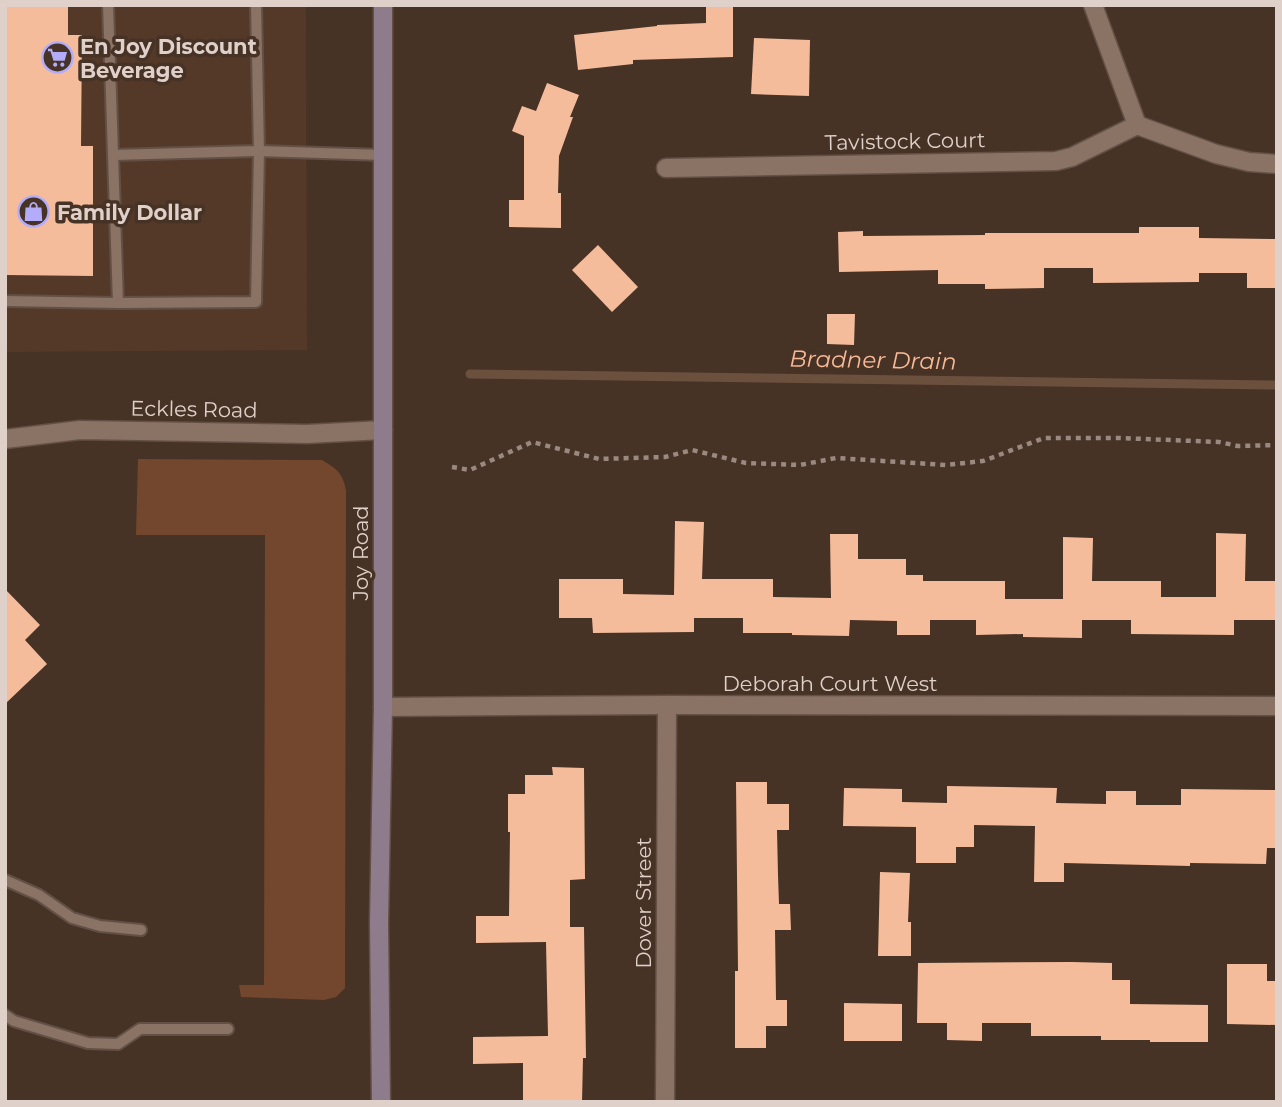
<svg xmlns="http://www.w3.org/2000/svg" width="1282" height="1107" font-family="Montserrat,sans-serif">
<rect width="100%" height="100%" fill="#473226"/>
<!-- built -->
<path fill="#543929" d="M5,5H306L307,350L5,352Z"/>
<!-- green -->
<path fill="#72472d" d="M138,459L322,460C337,469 343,473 346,491L345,988L336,997L324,1000L241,997L239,985H264L265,535H136Z"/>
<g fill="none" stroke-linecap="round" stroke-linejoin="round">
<!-- stream -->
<path stroke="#6c503e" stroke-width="9" d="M470,374L1277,385"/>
</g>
<!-- building -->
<g fill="#f5bc9b">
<path d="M5,5H68V35H82L81,146H93V276L5,275Z"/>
<path d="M706,5H733V57L633,60V64L578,70L574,35L657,26V25L706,23Z"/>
<path d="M754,38L810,40L809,96L751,94Z"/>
<path d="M547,83L579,95L570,117H573L559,156L558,193H561V228L509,227V200H524V136L512,131L522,106L536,111Z"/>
<path d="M1139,227H1199V238L1276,239V288H1247V273H1199V282L1093,283V268H1044V288L985,289V284H938V270L839,272L838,232L863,231V236L985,235V233H1139Z"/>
<path d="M598,245L638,287L612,312L572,270Z"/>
<path d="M827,314H855L854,345L827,344Z"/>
<path d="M675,521L704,522L702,579H773V597L831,598L830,534H858V559H906V575H923V581H1005V599H1063V537L1093,538L1092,581H1161V597H1216V533L1246,534L1245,581H1277V620H1234V635L1131,634V620H1082V638L1023,637V634L976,635V620H930V635H897V621L850,620L849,636L792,635V633H743V618H694V632L593,633L592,618H559V579H623V594L674,595Z"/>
<path d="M5,589L40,625L25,640L47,664L5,704Z"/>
<path d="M552,767L584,768L585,879L570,880V927H584L586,1058H583L582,1102H523V1063L473,1064V1037L548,1036L546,942L476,943V916H509L510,832H508V794H525V775H553Z"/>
<path d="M736,782H767V804H789V830H777L778,875L779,904H790L791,930H775L776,1000H787V1026H766V1048H735V971H738Z"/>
<path d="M947,786L1057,788L1056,803L1106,804V791H1136V805H1181V789L1277,790V848H1267L1266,864L1190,863V866L1064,863V882H1034L1035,826L974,825V847H956V863H916V827L843,826L844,788L902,789V802L947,803Z"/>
<path d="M880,872L910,873L908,922H911V956H878Z"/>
<path d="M1072,962L1112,963V980H1130V1004L1208,1005V1042H1150V1040H1101V1036H1031V1023H982V1041L947,1040V1023H917L918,963Z"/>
<path d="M1227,964H1267V981H1277V1025L1227,1024Z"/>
<path d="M844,1003L902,1004V1041H844Z"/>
</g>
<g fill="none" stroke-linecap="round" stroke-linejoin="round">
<defs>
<g id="lane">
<path d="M108,5L118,303L256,302L259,151L383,155"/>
<path d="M113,155L259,151L256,5"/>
<path d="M5,301L118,303"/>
<path d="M5,880L39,895L72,918L100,926L141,930"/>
<path d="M5,1015L14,1021L88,1043L118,1044L140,1029H228"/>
</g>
<g id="street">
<path d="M1093,5L1137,125"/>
<path d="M1137,125L1216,154L1249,162L1277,164"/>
<path d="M666,168L1056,161L1072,157L1137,125"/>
<path d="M5,439L80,430L307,434L383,430"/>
<path d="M383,707L667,705L1277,706"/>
<path d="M665,1102L667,705"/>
</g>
<path id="secondary" d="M381,1102L379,923L383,707V5"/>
</defs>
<!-- lane casing -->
<use href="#lane" stroke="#625046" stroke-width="14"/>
<!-- street casing -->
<use href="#street" stroke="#625046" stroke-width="21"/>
<!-- secondary casing -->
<use href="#secondary" stroke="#625046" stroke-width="21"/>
<!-- path -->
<path stroke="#9a8980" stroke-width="4.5" stroke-dasharray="5 5" stroke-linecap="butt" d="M452,467L470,470L532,442L599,459L665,457L692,450L746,463L800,465L836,458L946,465L983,461L1044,438H1119L1219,442L1238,446L1277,445"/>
<!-- lane -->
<use href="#lane" stroke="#8a7264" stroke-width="10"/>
<!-- street -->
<use href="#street" stroke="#8a7264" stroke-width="18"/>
<!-- secondary -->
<use href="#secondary" stroke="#8e7b8c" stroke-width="18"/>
</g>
<!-- icons -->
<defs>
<symbol id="supermarket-ring" viewBox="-11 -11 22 22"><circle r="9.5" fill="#473226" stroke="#b3adf9" stroke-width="1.5"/><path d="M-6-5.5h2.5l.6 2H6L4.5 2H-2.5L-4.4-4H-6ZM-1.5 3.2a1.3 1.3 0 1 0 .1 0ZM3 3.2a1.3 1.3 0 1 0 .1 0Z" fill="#b3adf9"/></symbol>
<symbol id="shop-ring" viewBox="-11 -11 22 22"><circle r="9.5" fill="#473226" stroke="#b3adf9" stroke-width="1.5"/><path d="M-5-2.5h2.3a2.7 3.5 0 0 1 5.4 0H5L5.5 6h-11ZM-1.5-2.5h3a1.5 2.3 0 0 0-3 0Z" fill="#b3adf9"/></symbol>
</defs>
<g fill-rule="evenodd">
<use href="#supermarket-ring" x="40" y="40" width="35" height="35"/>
<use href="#shop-ring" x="16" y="194" width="35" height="35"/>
</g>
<g text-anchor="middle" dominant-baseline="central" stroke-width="7" stroke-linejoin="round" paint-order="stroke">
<!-- poi labels -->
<g font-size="21" font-weight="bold" fill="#dfd1ca" stroke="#473226" text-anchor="start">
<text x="80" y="46">En Joy Discount<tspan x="80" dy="24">Beverage</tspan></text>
<text x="57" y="212">Family Dollar</text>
</g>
<!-- street labels -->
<g font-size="21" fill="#dfd1ca" stroke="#473226">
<text transform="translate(905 141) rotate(-1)">Tavistock Court</text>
<text transform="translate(194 409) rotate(1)">Eckles Road</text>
<text transform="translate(360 553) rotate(-90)">Joy Road</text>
<text x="830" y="683">Deborah Court West</text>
<text transform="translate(643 903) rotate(-90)">Dover Street</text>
</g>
<!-- water labels -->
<g font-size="23" font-style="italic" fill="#f8b995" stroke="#473226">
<text transform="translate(873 360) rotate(1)">Bradner Drain</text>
</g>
</g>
<!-- border -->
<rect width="1282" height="1107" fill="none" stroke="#dfd1ca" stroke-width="14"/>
</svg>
